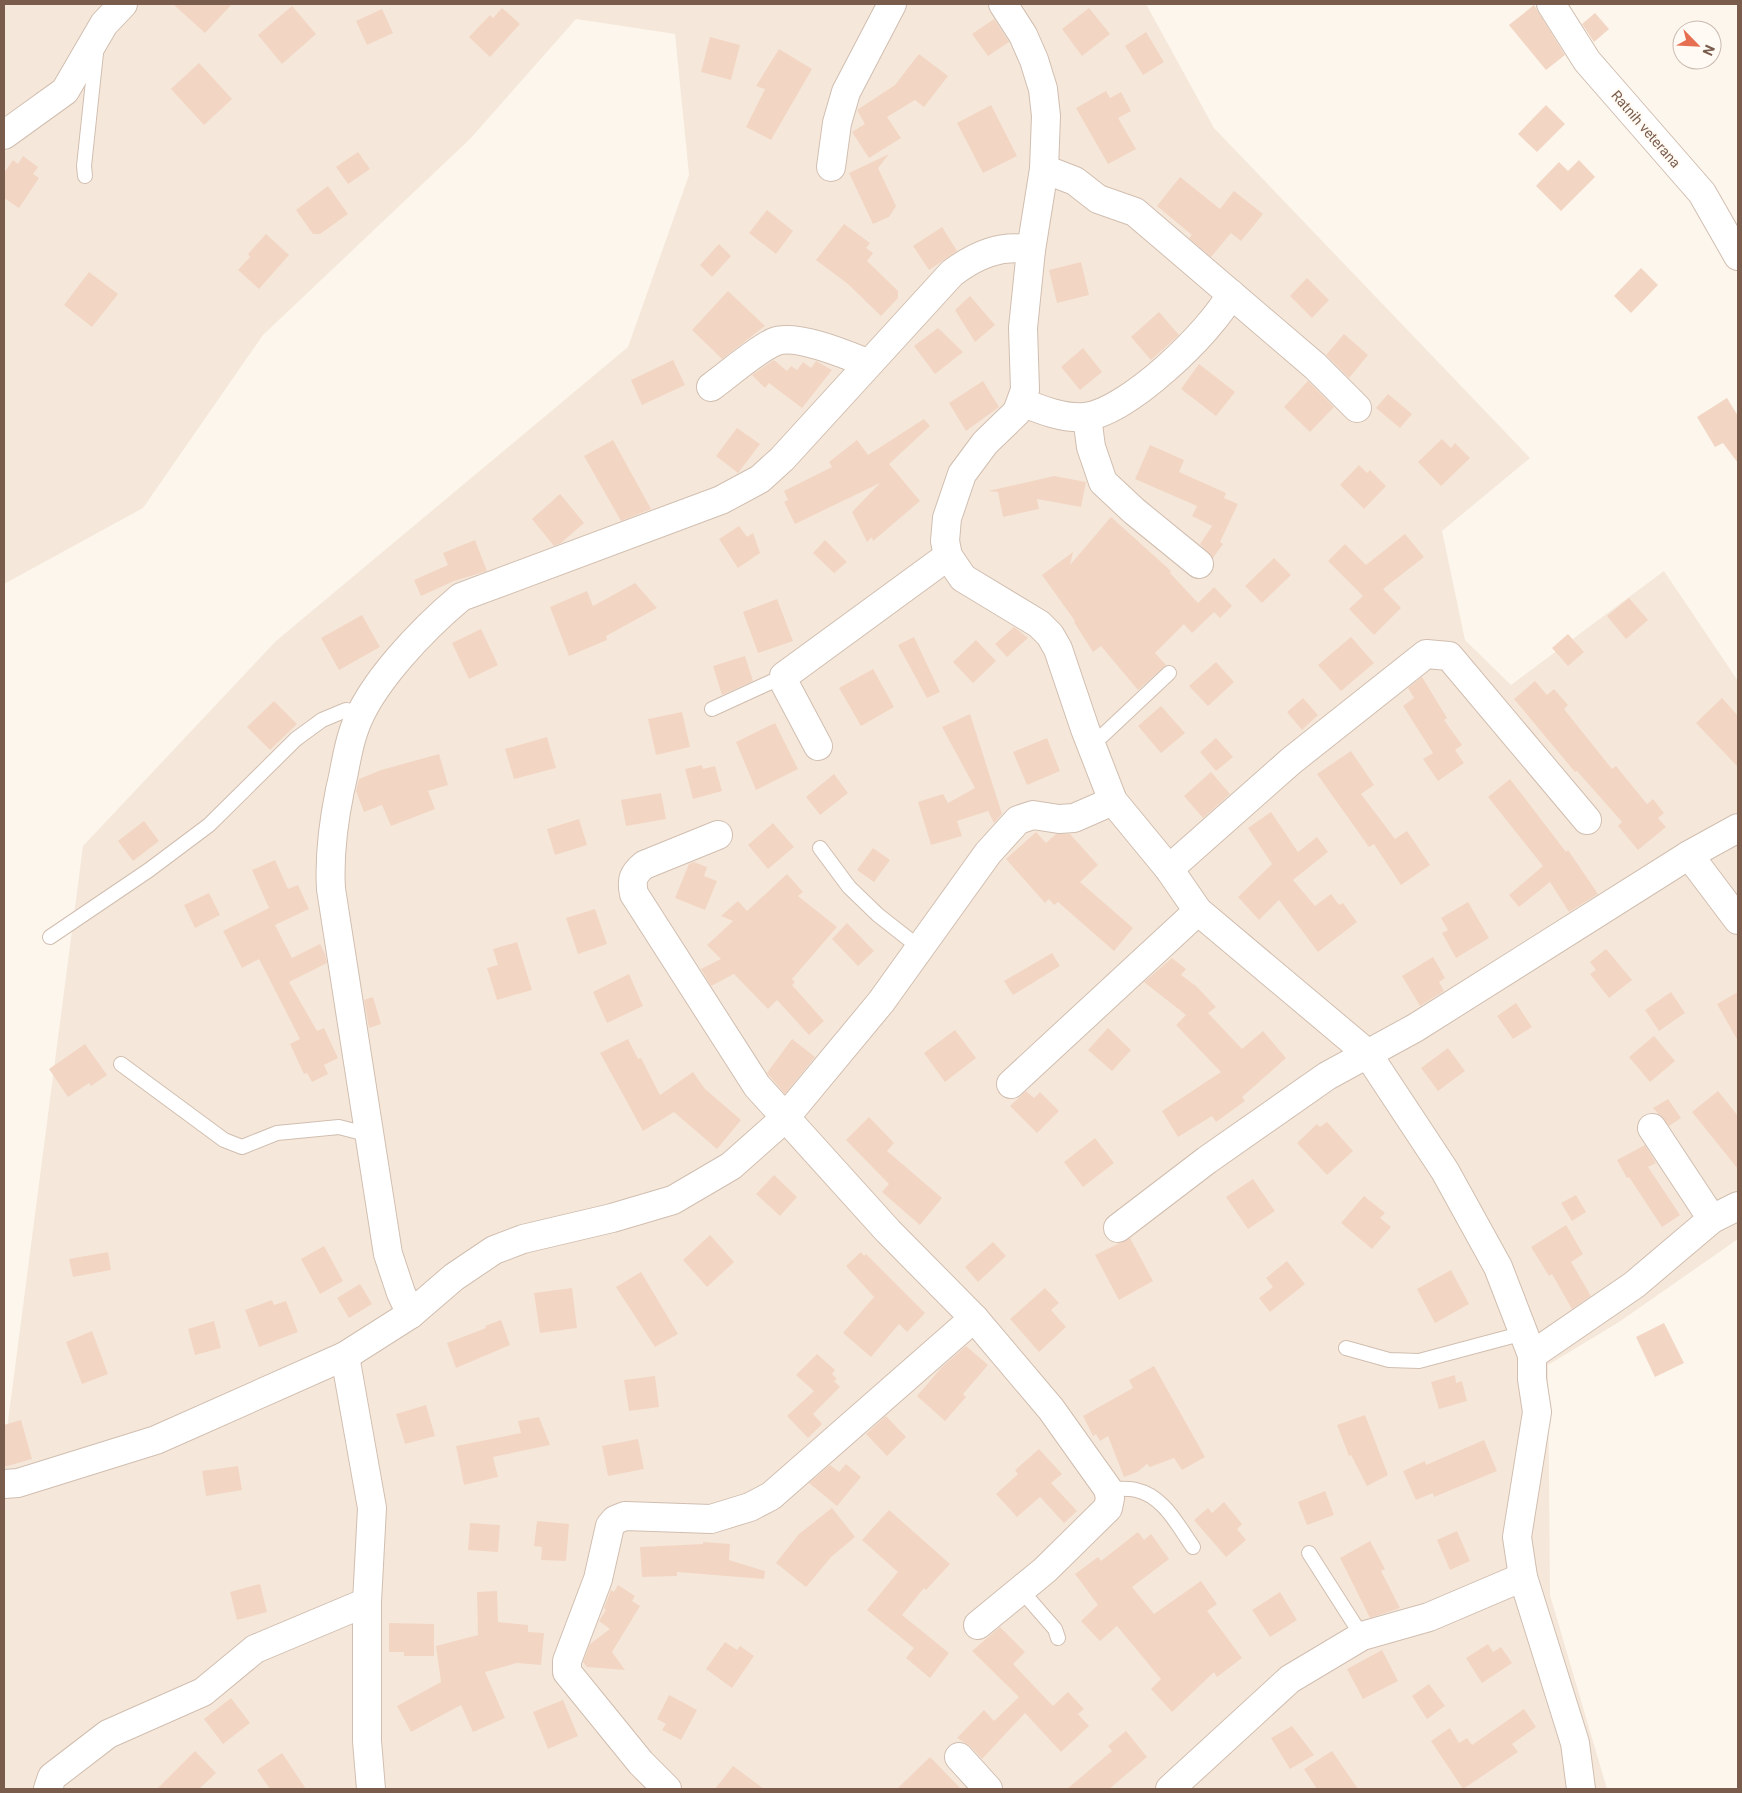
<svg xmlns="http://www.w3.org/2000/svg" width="1742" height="1793" font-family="Roboto,sans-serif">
<rect width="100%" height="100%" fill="#fdf6ec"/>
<!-- residential -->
<path fill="#f5e8da" d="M4,4H1146L1214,128L1530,458L1442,531L1465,640L1511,685L1664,571L1738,681V1239L1619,1322L1548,1365L1550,1595L1607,1789H4V1452L83,846L276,641L628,347L689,175L675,34L576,19L470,139L263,335L143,508L4,584Z"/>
<!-- building -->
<g fill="#f3d5c3">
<path d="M173,4H232L205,33Z"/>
<path d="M1534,5L1565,55L1546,70L1509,25Z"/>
<path d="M292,6L316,34L282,64L258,35Z"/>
<path d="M502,8L520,24L490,57L469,37L490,15L493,18Z"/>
<path d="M1089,8L1110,34L1082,56L1062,29Z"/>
<path d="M382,9L393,33L367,45L356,21Z"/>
<path d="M1595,13L1609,29L1594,42L1582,24Z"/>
<path d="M994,19L1009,42L988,56L972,34Z"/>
<path d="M1146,32L1164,62L1143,75L1125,46Z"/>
<path d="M710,37L740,45L731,80L701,72Z"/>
<path d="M779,49L812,69L771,140L746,127L765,89L756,86Z"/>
<path d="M919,54L948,76L924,107L915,100L887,117L901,138L869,158L852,132L865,124L857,110L895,85Z"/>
<path d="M199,63L232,99L204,125L171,89Z"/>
<path d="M1106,91L1110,98L1121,92L1131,111L1118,118L1136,149L1108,164L1076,108Z"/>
<path d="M991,105L1017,156L983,173L957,123Z"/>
<path d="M1546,105L1565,124L1537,152L1518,134Z"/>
<path d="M358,152L370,169L348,184L336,167Z"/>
<path d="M889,154L878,168L896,206L889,217L873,224L849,173Z"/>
<path d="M23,156L38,167L33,174L39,178L19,208L4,198V173L13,160L18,164Z"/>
<path d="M1579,160L1595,177L1561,211L1536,186L1559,162L1568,171Z"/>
<path d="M1180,177L1220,209L1234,191L1263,214L1241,241L1231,233L1211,257L1189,238L1192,235L1157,206Z"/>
<path d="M328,186L348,214L320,234H313L296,210Z"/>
<path d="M767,210L793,231L776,254L749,233Z"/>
<path d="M844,224L870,243L866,248L873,253L867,261L898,291V298L881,316L848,284L816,260Z"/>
<path d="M942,227L957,251L929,270L913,246Z"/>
<path d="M266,234L289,255L259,289L238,270L250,257L248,254Z"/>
<path d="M719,244L731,256L712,277L700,265Z"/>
<path d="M1081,262L1089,295L1057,303L1049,270Z"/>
<path d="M1641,268L1658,285L1631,313L1614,296Z"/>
<path d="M89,272L118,294L92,327L64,305Z"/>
<path d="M1307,278L1329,300L1312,318L1290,296Z"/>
<path d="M728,291L765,326L722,359L692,330Z"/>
<path d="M970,296L995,325L975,342L955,310Z"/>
<path d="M1159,312L1179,335L1151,360L1131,337Z"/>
<path d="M938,328L963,352L935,374L914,346Z"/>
<path d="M1344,334L1368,355L1349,378L1326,355Z"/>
<path d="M1083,348L1102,372L1080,390L1061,367Z"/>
<path d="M673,360L685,385L642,405L631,380Z"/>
<path d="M774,360L787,371L791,366L797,370L803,362L811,368L816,361L832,370L802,408L769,383L765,388L752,375Z"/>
<path d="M1199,364L1235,392L1216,416L1181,389Z"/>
<path d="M983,381L999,407L966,431L949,403Z"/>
<path d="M1308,381L1334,407L1310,432L1284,407Z"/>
<path d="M1388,394L1412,414L1400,428L1376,408Z"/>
<path d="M1727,398L1738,416V463L1723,443L1715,447L1697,417Z"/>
<path d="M924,419L930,426L889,464L920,501L873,541L872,537L867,542L852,512L880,483L795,524L784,502L788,500L784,491L832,467L829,462L857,440L868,455Z"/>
<path d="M737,428L760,444L738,473L716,456Z"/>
<path d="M1442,439L1451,448L1455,443L1470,458L1441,486L1418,462Z"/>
<path d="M613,440L651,509L621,521L584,456Z"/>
<path d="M1150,445L1184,460L1179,472L1226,493L1224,498L1238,504L1220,542L1223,544L1213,558L1200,544L1212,526L1192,516L1197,506L1135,479Z"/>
<path d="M1359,465L1367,473L1370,470L1386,486L1364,509L1340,485Z"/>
<path d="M1054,476L1086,482L1081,507L1037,499L1039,509L1003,517L998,492L988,491Z"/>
<path d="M560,494L584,523L561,543L554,546L532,519Z"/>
<path d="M1111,517L1171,571L1170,573L1198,603L1214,587L1232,606L1220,618L1214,612L1192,633L1184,624L1155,653L1166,665L1138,690L1101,646L1093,652L1074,622L1075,621L1042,575L1073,552L1070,565Z"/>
<path d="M739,526L747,537L753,533L760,553L738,568L719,539Z"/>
<path d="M1405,534L1424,557L1383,589L1401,608L1374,635L1349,609L1363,596L1328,561L1345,544L1366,565Z"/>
<path d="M475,540L487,571L454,581L421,596L414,580L448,565L443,553Z"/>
<path d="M825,540L847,562L834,573L813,553Z"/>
<path d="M1274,558L1291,575L1262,603L1245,586Z"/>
<path d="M635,583L657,608L606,636L607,640L569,656L550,607L587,591L593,606Z"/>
<path d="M1629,598L1648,620L1626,639L1607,616Z"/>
<path d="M777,599L793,641L758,653L743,612Z"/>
<path d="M362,615L380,647L339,670L321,638Z"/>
<path d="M1014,627L1028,638L1007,657L995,644Z"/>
<path d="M481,629L498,665L469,679L452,643Z"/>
<path d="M1568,634L1584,652L1568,666L1552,648Z"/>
<path d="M914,637L940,692L927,698L898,645Z"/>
<path d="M1351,637L1374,663L1341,691L1318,665Z"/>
<path d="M976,640L996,661L973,683L953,662Z"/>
<path d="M745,656L753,681L722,695L713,666Z"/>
<path d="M1216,662L1234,682L1208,706L1189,686Z"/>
<path d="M873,669L894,707L861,726L839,688Z"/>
<path d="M1422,677L1447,718L1444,720L1462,745L1455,750L1464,763L1438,781L1423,759L1433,753L1403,706L1414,698L1408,688Z"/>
<path d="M1535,681L1547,695L1554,689L1568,705L1564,709L1612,769L1616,766L1647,804L1653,799L1664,813L1658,818L1666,827L1638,850L1618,826L1622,822L1577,771L1575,772L1514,699Z"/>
<path d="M1303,698L1318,715L1302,730L1287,712Z"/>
<path d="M1722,698L1738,716V767L1696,723Z"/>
<path d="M274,701L297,724L270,750L247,727Z"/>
<path d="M1161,706L1185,733L1161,753L1138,726Z"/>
<path d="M682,712L690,747L656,755L648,719Z"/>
<path d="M970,714L1002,814L994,823L988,811L957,821L962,836L931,845L918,802L943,794L948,803L975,788L942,727Z"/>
<path d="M775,723L798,769L756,790L736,742Z"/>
<path d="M547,737L556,768L514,779L505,749Z"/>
<path d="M1047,738L1060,771L1027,785L1013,752Z"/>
<path d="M1216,738L1233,757L1216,771L1200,752Z"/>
<path d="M1351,751L1374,785L1361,794L1395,839L1407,831L1430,865L1401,885L1374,844L1369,847L1317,774Z"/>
<path d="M439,754L448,785L428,791L435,809L391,826L382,805L364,812L356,791L359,779L381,770Z"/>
<path d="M702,765L703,769L715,766L722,791L693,799L685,769Z"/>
<path d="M1211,772L1230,794L1203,818L1184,796Z"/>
<path d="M834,774L848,793L820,815L806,797Z"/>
<path d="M1510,779L1566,852L1568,850L1598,894L1569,912L1550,882L1519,907L1509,895L1543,866L1488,797Z"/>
<path d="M661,793L666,819L626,826L621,800Z"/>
<path d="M1271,812L1298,852L1317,837L1328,852L1293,880L1315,906L1331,894L1339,905L1343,903L1357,922L1318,952L1279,900L1259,920L1238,897L1272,864L1248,828Z"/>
<path d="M579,819L587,845L555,855L547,829Z"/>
<path d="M144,821L159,841L133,861L118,841Z"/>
<path d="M773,823L794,847L768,869L748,845Z"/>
<path d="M1036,832L1046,843L1056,834H1070L1098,865L1080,882L1133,928L1114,951L1058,902L1054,905L1049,899L1045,903L1006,859Z"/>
<path d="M873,848L890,860L874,882L857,870Z"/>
<path d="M275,860L288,889L298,885L309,909L275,925L292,958L320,944L325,954L327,963L289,982L317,1031L324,1028L338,1058L324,1065L328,1074L312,1082L307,1073L304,1074L290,1044L300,1039L259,959L242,968L223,931L269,908L252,870Z"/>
<path d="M694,862L707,867L704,876L717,881L705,910L675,898L689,864Z"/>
<path d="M787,874L803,892L798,896L837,927L792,979L795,982L792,985L824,1021L809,1035L777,1000L768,1009L734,974L711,986L701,969L721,959L707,945L733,921L721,916L738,901L747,911Z"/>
<path d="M209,893L220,915L195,928L184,905Z"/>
<path d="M1468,902L1489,938L1456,958L1442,933L1448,930L1441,918Z"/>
<path d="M595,909L607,944L578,954L566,918Z"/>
<path d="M847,923L874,951L858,966L832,939Z"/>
<path d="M517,942L532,990L497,1000L487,968L498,965L493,949Z"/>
<path d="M1606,949L1632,980L1609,998L1590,974L1596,970L1590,962Z"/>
<path d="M1052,953L1060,966L1013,995L1004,981Z"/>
<path d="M1433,957L1445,978L1439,982L1444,991L1420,1006L1402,976Z"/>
<path d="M1172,958L1186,969L1181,975L1196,986L1216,1007L1208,1013L1242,1049L1263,1031L1286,1058L1242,1097L1245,1101L1216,1122L1212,1116L1178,1137L1162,1111L1221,1072L1176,1025L1186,1015L1144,982Z"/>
<path d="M629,974L643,1006L607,1023L593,992Z"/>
<path d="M1671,992L1685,1013L1659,1031L1645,1010Z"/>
<path d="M1738,992V1041L1717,1004Z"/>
<path d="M373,997L381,1024L369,1028L364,1000Z"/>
<path d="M1516,1003L1532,1027L1513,1039L1497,1016Z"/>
<path d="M1108,1028L1131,1050L1112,1071L1088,1050Z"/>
<path d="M955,1030L976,1058L945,1082L924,1053Z"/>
<path d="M1654,1036L1675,1061L1650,1082L1629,1057Z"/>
<path d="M628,1039L638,1059L641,1058L660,1095L693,1072L705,1089L741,1120L717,1149L674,1112L643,1131L600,1053Z"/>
<path d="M792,1039L815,1057L785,1094L767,1073Z"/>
<path d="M85,1044L107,1075L91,1086L89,1083L68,1097L49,1069Z"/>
<path d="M1448,1048L1465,1071L1438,1091L1421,1068Z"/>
<path d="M1026,1091L1034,1098L1040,1092L1059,1111L1037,1133L1010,1106Z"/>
<path d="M1718,1091L1738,1116V1169L1692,1112Z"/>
<path d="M1668,1099L1681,1118L1669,1126L1653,1108Z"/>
<path d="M869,1117L894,1143L887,1151L942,1198L920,1225L882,1192L889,1184L846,1140Z"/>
<path d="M1327,1122L1353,1151L1327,1175L1297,1143L1317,1124L1320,1127Z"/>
<path d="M1095,1138L1114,1163L1083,1187L1064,1162Z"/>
<path d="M1645,1145L1656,1163L1648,1167L1680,1215L1662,1227L1629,1177L1627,1178L1617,1160Z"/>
<path d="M774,1175L797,1197L780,1216L756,1194Z"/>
<path d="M1253,1179L1275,1211L1248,1229L1226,1197Z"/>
<path d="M1576,1195L1586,1212L1572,1221L1561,1203Z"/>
<path d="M1364,1196L1385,1213L1380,1218L1391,1227L1372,1249L1341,1223Z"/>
<path d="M1566,1225L1583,1254L1571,1262L1591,1296L1572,1309L1552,1274L1549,1276L1531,1247Z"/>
<path d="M710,1235L734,1262L707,1287L683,1260Z"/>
<path d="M1130,1238L1153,1281L1119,1300L1095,1255Z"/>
<path d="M993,1242L1006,1256L978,1282L965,1267Z"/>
<path d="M324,1246L343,1281L320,1294L301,1259Z"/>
<path d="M108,1252L111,1270L73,1277L69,1259Z"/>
<path d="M861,1252L864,1256L866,1254L925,1313L907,1332L899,1324L871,1357L843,1333L874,1297L846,1266Z"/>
<path d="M1287,1261L1305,1284L1270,1312L1259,1298L1273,1287L1266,1278Z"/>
<path d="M1451,1270L1469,1304L1435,1323L1417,1289Z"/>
<path d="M641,1272L678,1334L655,1347L616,1287Z"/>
<path d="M360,1284L372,1304L349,1318L337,1298Z"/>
<path d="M572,1288L577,1328L540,1333L534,1293Z"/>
<path d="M1045,1288L1059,1303L1051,1310L1066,1327L1039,1352L1010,1319Z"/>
<path d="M272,1300L274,1305L286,1301L298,1332L259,1347L245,1310Z"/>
<path d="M501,1320L510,1345L456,1368L447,1343L486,1328L485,1326Z"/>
<path d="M214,1321L221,1348L195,1355L188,1329Z"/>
<path d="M1664,1323L1684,1363L1655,1377L1636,1337Z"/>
<path d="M92,1331L108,1374L82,1384L66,1342Z"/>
<path d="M966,1346L988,1365L963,1394L966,1397L945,1421L917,1396L942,1367Z"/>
<path d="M817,1354L835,1370L832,1374L837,1379L834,1381L840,1387L813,1414L822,1424L808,1438L787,1416L814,1391L796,1375Z"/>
<path d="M1154,1366L1205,1457L1182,1470L1174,1458L1150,1467L1147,1464L1137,1472L1124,1477L1108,1436L1100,1441L1096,1434L1093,1436L1083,1416L1133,1388L1129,1380Z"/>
<path d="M1455,1375L1456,1383L1462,1381L1467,1401L1439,1409L1431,1382Z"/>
<path d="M655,1376L659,1407L629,1411L624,1380Z"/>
<path d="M426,1405L435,1436L405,1444L396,1414Z"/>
<path d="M1365,1415L1388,1475L1367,1486L1351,1455L1349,1456L1337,1425Z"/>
<path d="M886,1416L906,1437L887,1456L866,1434Z"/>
<path d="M539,1417L550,1445L493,1457L498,1477L464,1485L456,1446L521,1433L518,1421Z"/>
<path d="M21,1420L32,1459L4,1467V1425Z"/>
<path d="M638,1439L644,1469L608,1476L602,1446Z"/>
<path d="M1484,1440L1497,1471L1434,1497L1433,1493L1416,1500L1403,1471L1425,1461L1426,1465Z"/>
<path d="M1039,1449L1062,1474L1051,1483L1077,1511L1064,1523L1040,1497L1017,1517L996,1494L1018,1474L1015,1470Z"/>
<path d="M846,1464L861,1477L837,1506L809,1483L830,1465L839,1472Z"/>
<path d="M238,1466L242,1490L206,1496L202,1471Z"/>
<path d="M1325,1491L1334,1515L1307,1525L1298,1502Z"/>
<path d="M1224,1502L1242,1524L1237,1529L1246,1540L1226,1557L1194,1520L1208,1508L1212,1513Z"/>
<path d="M832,1508L855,1537L831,1557L806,1587L776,1563L799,1534Z"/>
<path d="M889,1510L950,1564L926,1590L924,1588L902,1615L949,1653L930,1678L906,1658L914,1648L867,1610L898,1572L862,1540Z"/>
<path d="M537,1521L569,1524L566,1561L541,1560L542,1547L534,1546Z"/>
<path d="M470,1523L500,1525L498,1552L468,1550Z"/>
<path d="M1457,1531L1470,1561L1450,1570L1437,1540Z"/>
<path d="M1138,1532L1144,1540L1151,1534L1169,1559L1132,1587L1154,1614L1201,1581L1217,1604L1207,1611L1242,1658L1217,1677L1214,1672L1172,1712L1151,1689L1161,1679L1117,1626L1100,1641L1081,1621L1098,1605L1075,1574L1098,1557L1101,1561Z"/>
<path d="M1370,1541L1385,1569L1381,1571L1400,1608L1370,1618L1340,1558Z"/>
<path d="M703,1542L730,1544L729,1560L765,1571L764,1579L677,1572V1576L642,1577L640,1547L703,1544Z"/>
<path d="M260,1584L267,1612L237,1620L230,1592Z"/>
<path d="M618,1585L635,1596L632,1601L640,1606L612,1652L625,1670L587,1667L583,1662L590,1644L610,1629L599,1621L606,1610L604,1608L611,1590L614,1592Z"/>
<path d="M497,1591L498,1622L528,1625V1632L544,1633L541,1665L517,1663L485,1672L505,1718L473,1732L461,1705L411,1732L397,1706L441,1682L436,1646L478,1635L477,1592Z"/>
<path d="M1280,1592L1297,1620L1270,1637L1252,1610Z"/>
<path d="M389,1623L434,1624V1656H404V1652H389Z"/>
<path d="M1000,1627L1025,1652L1013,1664L1053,1706L1068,1692L1084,1709L1078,1714L1089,1726L1061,1752L1025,1713L982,1759L970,1746L957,1738L984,1710L994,1721L1019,1697L972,1651Z"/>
<path d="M725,1642L737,1650L740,1646L754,1656L732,1688L706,1669Z"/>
<path d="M1488,1644L1493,1652L1501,1647L1512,1663L1482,1683L1466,1658Z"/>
<path d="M1382,1650L1398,1681L1363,1699L1347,1669Z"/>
<path d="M1429,1684L1445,1706L1427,1719L1412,1696Z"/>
<path d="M669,1695L697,1710L681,1740L662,1730L666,1724L657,1719Z"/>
<path d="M231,1698L250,1723L223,1744L204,1719Z"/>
<path d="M563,1700L578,1736L548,1749L533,1712Z"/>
<path d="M1524,1709L1536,1727L1512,1744L1518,1752L1463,1789L1431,1741L1450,1728L1459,1743L1467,1738L1472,1745Z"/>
<path d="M1292,1726L1314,1755L1290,1769L1271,1738Z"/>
<path d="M1126,1731L1147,1757L1109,1789H1067L1112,1751L1108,1746Z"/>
<path d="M195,1751L216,1773L199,1789H157Z"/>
<path d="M1332,1751L1358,1789H1317L1304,1769Z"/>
<path d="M282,1753L306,1789H270L257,1770Z"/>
<path d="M930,1757L961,1789H897Z"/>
<path d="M733,1766L764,1789H715Z"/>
</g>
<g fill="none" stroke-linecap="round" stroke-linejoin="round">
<defs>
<g id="lane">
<path d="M85,176L84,166L96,53"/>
<path d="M712,709L784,676"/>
<path d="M1090,743L1102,736L1169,673"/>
<path d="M820,848L849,887L878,915L920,948"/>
<path d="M50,937L149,870L209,825L296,739L322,720L346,710L362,713"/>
<path d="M121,1064L224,1140L242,1147L277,1133L339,1127L370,1135"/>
<path d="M1346,1348L1389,1360L1419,1361L1524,1333"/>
<path d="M1108,1489C1117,1489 1127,1488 1136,1490C1164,1496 1178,1526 1193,1547"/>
<path d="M1309,1553L1362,1636"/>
<path d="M1021,1590L1055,1629L1058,1638"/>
</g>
<g id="street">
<path d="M1003,4L1023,35L1034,60L1043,89L1046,116L1044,169L1031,250L1023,328L1025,390L1017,412L985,443L962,474L947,518L945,541L948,556L963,578L1039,624L1050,635L1058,649L1085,729L1113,801L1169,869L1198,911L1367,1053L1445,1171L1498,1267L1532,1355V1379L1537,1412L1517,1537L1523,1577L1575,1743L1581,1789"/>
<path d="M1551,4L1587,61L1702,193L1738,256"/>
<path d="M4,135L65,91L104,24L123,4"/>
<path d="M831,167L837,123L846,92L892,4"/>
<path d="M1044,169L1075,181L1098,199L1135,212L1315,366L1357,408"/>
<path d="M711,387C729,374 756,350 774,342C795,333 847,355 867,363"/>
<path d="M1022,402C1041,410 1064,419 1085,417C1128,412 1211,332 1231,294"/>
<path d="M1087,417L1091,447L1103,482L1134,511L1199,564"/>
<path d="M818,746L785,684L784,676L948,556"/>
<path d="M718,835L644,865C633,874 631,880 634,894L757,1086L888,1231L974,1318L1051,1409L1108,1489L1110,1498L1108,1508L1045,1570L978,1625"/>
<path d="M1689,855L1738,920"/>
<path d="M1169,869L1291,761L1426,654L1449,656L1587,820"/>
<path d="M1011,1084L1198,911"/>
<path d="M1652,1128L1712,1219"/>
<path d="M1118,1228L1207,1160L1327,1076L1415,1028L1689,855L1738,828"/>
<path d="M411,1314L401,1293L388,1254L331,889C329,855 333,824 340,790C345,771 347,749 354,730C369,684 424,628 461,597L721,500L760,479L782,459L952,273C976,255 1001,244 1031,250"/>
<path d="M1532,1355L1634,1285L1712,1219L1738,1206"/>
<path d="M345,1356L372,1508L367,1602V1741L371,1789"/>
<path d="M4,1484L18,1483L156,1440L345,1356L411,1314L454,1277L494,1250L523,1239L612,1218L673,1200L731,1166L784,1119L881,1002L988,853L1018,820L1033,815L1059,819L1074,818L1113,801"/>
<path d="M959,1757L988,1789"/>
<path d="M48,1789L52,1777L108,1734L203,1692L255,1649L367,1602"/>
<path d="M667,1789L641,1763L567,1672V1661L598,1579L610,1526L615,1520L625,1516L711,1519L750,1507L771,1496L974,1318"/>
<path d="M1170,1789L1290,1679L1362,1636L1429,1617L1523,1577"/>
</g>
</defs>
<!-- lane casing -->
<use href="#lane" stroke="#d1beb0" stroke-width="16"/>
<!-- street casing -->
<use href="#street" stroke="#d1beb0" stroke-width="30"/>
<!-- lane -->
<use href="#lane" stroke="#fff" stroke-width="14"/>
<!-- street -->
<use href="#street" stroke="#fff" stroke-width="28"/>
</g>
<g text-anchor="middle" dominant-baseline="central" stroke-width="4" stroke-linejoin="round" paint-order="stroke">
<!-- street labels -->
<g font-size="14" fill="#7a5c4d" stroke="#fffaf3">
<text transform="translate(1646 129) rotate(49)">Ratnih veterana</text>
</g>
</g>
<!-- border -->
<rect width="1742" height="1793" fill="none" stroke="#7a5c4d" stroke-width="10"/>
<!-- north arrow -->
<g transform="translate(1697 45) rotate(114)"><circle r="24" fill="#fffaf3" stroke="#cabbb1"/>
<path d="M0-4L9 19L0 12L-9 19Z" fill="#e76f51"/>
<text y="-8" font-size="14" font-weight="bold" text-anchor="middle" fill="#7a5c4d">N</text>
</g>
</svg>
